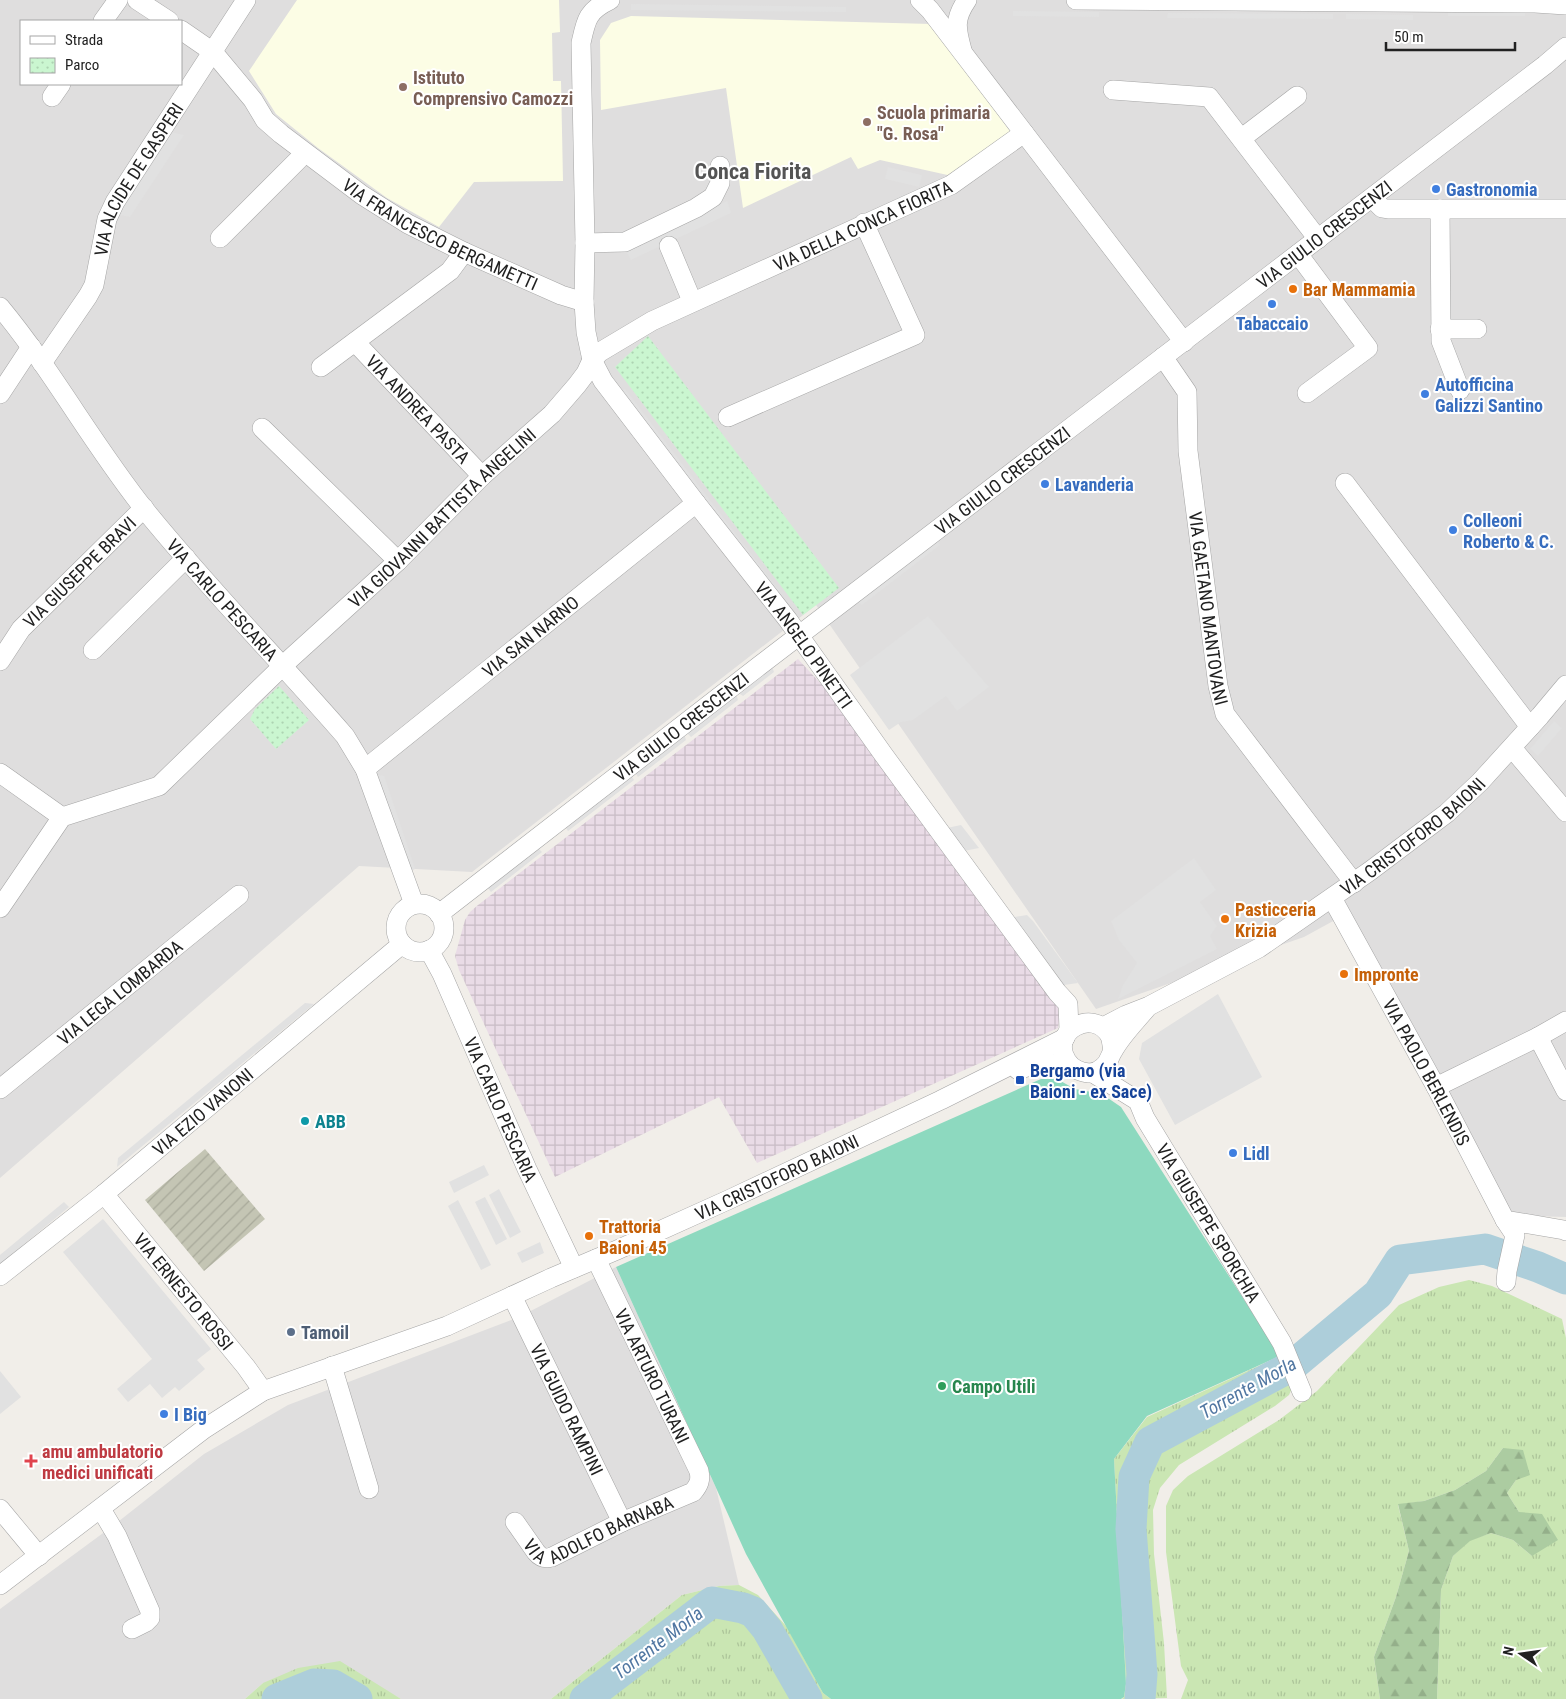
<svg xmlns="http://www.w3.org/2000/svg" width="1566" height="1699" font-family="'Roboto Condensed',sans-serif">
<defs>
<pattern id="industrial-grid" width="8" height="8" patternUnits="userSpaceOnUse" patternTransform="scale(1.25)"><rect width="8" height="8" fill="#e9dbe6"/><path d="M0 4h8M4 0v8" fill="none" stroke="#c8bcc5"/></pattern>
<pattern id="construction-furrows" width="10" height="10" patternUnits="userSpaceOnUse" patternTransform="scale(1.25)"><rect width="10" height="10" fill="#c4c5b4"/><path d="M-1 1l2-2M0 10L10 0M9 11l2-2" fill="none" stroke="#a8a99a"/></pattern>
<pattern id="grass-tufts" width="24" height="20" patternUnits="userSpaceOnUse" patternTransform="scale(1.25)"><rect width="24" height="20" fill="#cae6b3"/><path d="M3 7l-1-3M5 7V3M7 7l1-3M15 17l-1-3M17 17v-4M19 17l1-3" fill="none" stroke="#adc59a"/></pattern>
<pattern id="forest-firs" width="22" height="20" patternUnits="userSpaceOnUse" patternTransform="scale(1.25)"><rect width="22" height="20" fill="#accca1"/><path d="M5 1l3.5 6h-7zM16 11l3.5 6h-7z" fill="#94af8a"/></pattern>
<pattern id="park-dots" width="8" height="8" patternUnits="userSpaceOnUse" patternTransform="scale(1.25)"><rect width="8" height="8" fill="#caf6d0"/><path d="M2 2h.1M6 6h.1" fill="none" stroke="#add3b2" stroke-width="1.8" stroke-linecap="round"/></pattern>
</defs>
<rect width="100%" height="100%" fill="#f1eee9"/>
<!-- residential -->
<g fill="#dfdede" fill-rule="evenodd">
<path d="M0,0H1566V1217L1498,1215L1335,920L1304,937L1096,1009L816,605L472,872L359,866L0,1178ZM21,21H181V84H21Z"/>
<path d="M616,1267L716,1488L739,1585L719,1586L682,1595L551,1699H401L383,1689L263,1683L245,1699H0V1609L114,1525L204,1454L288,1405L519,1317Z"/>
</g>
<!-- industrial -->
<path fill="url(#industrial-grid)" d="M798,659L823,686L843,712L1058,1003L1060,1014L1058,1028L757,1163L719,1097L555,1177L459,970L455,956L465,920L470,912L478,905Z"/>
<!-- education -->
<g fill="#fcfde5">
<path d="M297,0H559L560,32L552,33L553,81H561L563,181L474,182L439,227L387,198L318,148L276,114L249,71Z"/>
<path d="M631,16L931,24L1012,134L952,176L880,160L858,169L851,157L743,208L726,88L601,110L600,40L611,23Z"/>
</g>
<!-- construction -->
<path fill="url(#construction-furrows)" d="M205,1149L265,1219L204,1271L145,1200Z"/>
<!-- grass -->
<g fill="url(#grass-tufts)">
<path d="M1469,1280L1492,1286L1562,1319L1566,1338V1699H1437L1441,1590L1453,1556L1470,1540L1491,1533L1513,1540L1532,1556L1519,1512L1507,1493L1516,1480L1503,1448L1486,1471L1455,1490L1424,1501L1398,1505L1409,1551L1396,1597L1374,1657L1380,1699H1181L1188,1680L1181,1666L1166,1552V1506L1173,1490L1188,1476L1279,1420L1317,1391L1399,1305L1439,1287Z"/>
<path d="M1280,1356L1294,1384L1289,1395L1275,1406L1179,1465L1160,1488L1153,1510L1154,1554L1164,1643L1167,1698L1122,1699L1124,1697L1126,1684L1114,1459L1147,1417Z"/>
<path d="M739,1585L758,1595L787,1627L823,1693L831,1699H551L682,1595L719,1586Z"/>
<path d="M340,1661L401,1699H245L263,1683L298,1668Z"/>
</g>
<!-- forest -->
<path fill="url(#forest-firs)" d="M1503,1448L1523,1450L1530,1475L1516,1480L1507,1493L1519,1512L1542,1514L1558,1540L1532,1556L1513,1540L1491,1533L1470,1541L1453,1556L1441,1590L1437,1699H1380L1374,1657L1396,1597L1409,1551L1398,1504L1424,1501L1455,1490L1486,1471Z"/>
<!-- park -->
<g fill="url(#park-dots)">
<path d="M648,336L839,588L803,615L615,367Z"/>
<path d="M279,686L309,720L276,749L250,719L255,709Z"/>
</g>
<!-- pitch -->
<path fill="#8dd9bf" d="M1041,1079H1057L1075,1089L1102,1094L1121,1107L1280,1356L1147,1416L1114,1459L1126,1684L1124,1697L1121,1699H831L823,1693L746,1554L616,1267Z"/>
<!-- parking -->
<g fill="#e1e1e1">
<path d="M631,4L846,7V12L631,10Z"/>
<path d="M1448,10L1525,11V16H1448Z"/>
<path d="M1013,11L1099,12V17L1013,16Z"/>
<path d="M1168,13L1333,14V19L1167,18Z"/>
<path d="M1346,14L1413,15V20L1346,19Z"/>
<path d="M171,132L184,135L130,217L116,214Z"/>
<path d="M888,167L922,175L919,187L885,179Z"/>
<path d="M727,201L731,213L631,260L625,249Z"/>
<path d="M625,389L783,596L782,601L621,391Z"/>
<path d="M938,540V542L940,545L862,605L857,602Z"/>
<path d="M928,616L989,687L957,711L946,696L913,720L901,722L889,730L850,675Z"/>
<path d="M772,667L774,672L743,696L740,694H737V697L738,700L691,737L688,734H685V737L686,740L638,777L636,774H634L685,734Z"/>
<path d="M1554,721L1562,728L1538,756L1530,749Z"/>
<path d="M378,775L384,776L415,869L411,871Z"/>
<path d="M633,775L632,777L634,780L568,831L566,828H563Z"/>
<path d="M961,825L979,848L964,851L947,828Z"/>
<path d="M540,846L539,849L542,852L491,892L487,887Z"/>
<path d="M1194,858L1216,890L1200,902L1217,926L1210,936L1217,949L1118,999L1123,985L1137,963L1119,940L1111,921Z"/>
<path d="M1027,915L1033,921L1078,983L1064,985L1014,917Z"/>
<path d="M1218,994L1262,1077L1175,1125L1139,1059L1142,1043Z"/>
<path d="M305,1003L314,1004L117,1167L118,1158Z"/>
<path d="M484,1165L489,1175L454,1193L449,1182Z"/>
<path d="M499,1189L521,1232L510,1238L489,1195Z"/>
<path d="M485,1197L507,1239L496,1245L475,1202Z"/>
<path d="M458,1200L491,1265L481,1270L448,1206Z"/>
<path d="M64,1202L69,1207L0,1264V1255Z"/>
<path d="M103,1219L211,1349L197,1360L205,1369L179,1391L175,1387L162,1398L150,1384L128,1402L117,1389L152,1359L63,1252Z"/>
<path d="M540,1242L544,1253L522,1263L517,1253Z"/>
<path d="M0,1371L21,1397L0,1414Z"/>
</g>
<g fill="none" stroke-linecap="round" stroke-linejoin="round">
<!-- river -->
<g stroke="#adceda" stroke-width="31">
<path d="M277,1699L314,1684L333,1685L357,1699"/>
<path d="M585,1699L712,1602L743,1608L753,1612L767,1629L807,1699"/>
<path d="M1140,1699L1142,1674L1131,1529L1134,1477L1150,1442L1292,1366L1378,1294L1400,1260L1485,1249L1538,1267L1566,1279"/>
</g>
<defs>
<g id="minor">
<path d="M137,0L169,21"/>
<path id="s1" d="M610,0C587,11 586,20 581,43L585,243L584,302L586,332L592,360L603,381L696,503L788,620L883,754L1057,992L1068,1004L1069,1030"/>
<path d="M920,0L930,10L1184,342"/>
<path d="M1076,0L1535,3L1566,5"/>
<path d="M103,21L118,0"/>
<path id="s2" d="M181,30L213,52L253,100L265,120L281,134L362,195L408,224L464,252L561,295L584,302"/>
<path d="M962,50C956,28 954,19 967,0"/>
<path d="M1113,90L1209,97L1318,239"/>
<path d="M52,97L61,84"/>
<path d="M1242,138L1297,96"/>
<path d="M1372,198L1382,208L1388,209H1566"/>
<path d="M1440,209L1441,341L1460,390"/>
<path d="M220,238L305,153"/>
<path d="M585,243L625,242L696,208L713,197L720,183V166"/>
<path d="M669,246L692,301"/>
<path d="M1298,254L1368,348L1307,393"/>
<path id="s3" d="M0,307C53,371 93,445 145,510C208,588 279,660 345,736L365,769L414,904"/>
<path d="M1440,329H1477"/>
<path id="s4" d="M355,342L482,476"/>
<path id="s5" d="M1163,357L1187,392L1188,451L1218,686L1225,714L1354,883"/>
<path id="s6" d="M42,363L88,296L94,285L107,219L115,202L246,0"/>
<path d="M321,367L450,271L464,252"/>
<path d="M0,394L31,347"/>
<path d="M728,417L915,335L864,223"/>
<path d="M262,428L398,561"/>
<path d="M1345,483L1530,727"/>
<path d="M93,650L186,558"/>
<path id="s7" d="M0,661L21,629L144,508"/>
<path d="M1512,748L1566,812"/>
<path id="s8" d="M365,769L696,503"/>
<path d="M0,773L62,817"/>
<path id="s9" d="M1332,898L1436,1087L1505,1220L1564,1230L1566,1231"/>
<circle cx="420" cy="928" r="24"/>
<path id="s10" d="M0,908L62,817L159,786L291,658L398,561L482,476L552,414L577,385L586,373L592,360L600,352L652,321L951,185L1024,133"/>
<path id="s11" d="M439,914L759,666L1545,65L1566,47"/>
<path id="s12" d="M429,950L442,974L527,1169L574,1268"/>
<path id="s13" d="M1103,1027L1126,1015L1149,1006L1259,948L1370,871L1447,813L1480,782L1540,716L1566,685"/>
<path d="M1538,1037L1566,1091"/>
<path d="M1113,1051C1112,1047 1112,1041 1110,1036C1093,1006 1048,1033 1067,1061C1072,1069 1080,1072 1089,1073C1094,1073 1099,1071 1103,1067C1109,1063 1109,1057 1113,1051C1121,1036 1135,1022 1146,1009"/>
<path d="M1018,1070L1041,1062L1070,1066"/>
<path id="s14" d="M1093,1073L1138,1101L1145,1118L1282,1343L1302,1392"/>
<path d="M1436,1087L1538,1037L1566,1021"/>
<path id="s15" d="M0,1089L239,895"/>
<path id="s16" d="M104,1194L246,1367L263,1391"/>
<path d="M1505,1220L1515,1235L1507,1271L1506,1282"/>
<path id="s17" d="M0,1276L104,1194L402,944"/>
<path id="s18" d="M512,1296L622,1522"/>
<path d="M332,1366L369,1489"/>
<path d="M0,1509L39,1556"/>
<path d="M101,1509L117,1536L150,1611V1618L146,1622L132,1629"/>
<path id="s19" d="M515,1522L536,1552C541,1558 545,1559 552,1557L622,1522L693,1492C699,1485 701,1480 699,1471L596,1259"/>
<path id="s20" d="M0,1585L204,1429L263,1391L447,1326L551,1278L617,1250L728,1200L941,1100L1065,1038"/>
</g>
</defs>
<!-- minor casing -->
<use href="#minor" stroke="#a5a5a5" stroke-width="20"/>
<!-- minor -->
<use href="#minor" stroke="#fff" stroke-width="19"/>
</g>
<!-- markers -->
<g fill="#8d6e63" stroke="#fff" stroke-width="2">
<circle cx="403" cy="87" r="5"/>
<circle cx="867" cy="122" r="5"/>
</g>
<g fill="#3f7fe0" stroke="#fff" stroke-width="2">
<circle cx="1436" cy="189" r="5"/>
<circle cx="1272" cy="304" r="5"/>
<circle cx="1425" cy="394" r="5"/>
<circle cx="1045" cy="484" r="5"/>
<circle cx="1453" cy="530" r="5"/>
<circle cx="1233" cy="1153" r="5"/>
<circle cx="164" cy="1414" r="5"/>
</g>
<g fill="#e8710a" stroke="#fff" stroke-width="2">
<circle cx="1293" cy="289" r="5"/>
<circle cx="1225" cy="919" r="5"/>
<circle cx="1344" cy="974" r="5"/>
<circle cx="589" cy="1236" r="5"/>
</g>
<rect fill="#1a4fb4" stroke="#fff" stroke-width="2" x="1015" y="1075" width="10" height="10" rx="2.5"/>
<circle fill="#0f9aa8" stroke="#fff" stroke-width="2" cx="305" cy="1121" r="5"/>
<circle fill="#5c6f8a" stroke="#fff" stroke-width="2" cx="291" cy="1332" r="5"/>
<circle fill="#2e9e5b" stroke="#fff" stroke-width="2" cx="942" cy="1386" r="5"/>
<path fill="#e0444e" stroke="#fff" stroke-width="2" d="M28.5 1453.5h5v5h5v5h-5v5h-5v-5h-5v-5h5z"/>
<g text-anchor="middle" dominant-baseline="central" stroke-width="4" stroke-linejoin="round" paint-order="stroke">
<!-- education labels -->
<g font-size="18" font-weight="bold" fill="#785e54" stroke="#fff" text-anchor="start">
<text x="413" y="77">Istituto<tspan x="413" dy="21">Comprensivo Camozzi</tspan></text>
<text x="877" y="112">Scuola primaria<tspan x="877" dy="21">"G. Rosa"</tspan></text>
</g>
<!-- street labels -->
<g font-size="18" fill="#212121" stroke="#fff">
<text stroke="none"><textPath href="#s6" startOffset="210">VIA ALCIDE DE GASPERI</textPath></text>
<text stroke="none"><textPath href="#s10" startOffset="1124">VIA DELLA CONCA FIORITA</textPath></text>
<text stroke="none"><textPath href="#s2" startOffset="335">VIA FRANCESCO BERGAMETTI</textPath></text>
<text stroke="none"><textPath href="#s11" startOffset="1116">VIA GIULIO CRESCENZI</textPath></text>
<text stroke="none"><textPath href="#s4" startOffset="92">VIA ANDREA PASTA</textPath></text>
<text stroke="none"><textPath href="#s11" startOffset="711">VIA GIULIO CRESCENZI</textPath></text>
<text stroke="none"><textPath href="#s10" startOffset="602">VIA GIOVANNI BATTISTA ANGELINI</textPath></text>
<text stroke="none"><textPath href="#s7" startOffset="120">VIA GIUSEPPE BRAVI</textPath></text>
<text stroke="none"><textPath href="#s3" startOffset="368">VIA CARLO PESCARIA</textPath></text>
<text stroke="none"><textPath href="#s5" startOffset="260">VIA GAETANO MANTOVANI</textPath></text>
<text stroke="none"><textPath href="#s8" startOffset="212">VIA SAN NARNO</textPath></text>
<text stroke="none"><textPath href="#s1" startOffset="728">VIA ANGELO PINETTI</textPath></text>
<text stroke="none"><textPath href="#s11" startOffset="306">VIA GIULIO CRESCENZI</textPath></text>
<text stroke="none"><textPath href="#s13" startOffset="365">VIA CRISTOFORO BAIONI</textPath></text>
<text stroke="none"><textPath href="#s15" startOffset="154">VIA LEGA LOMBARDA</textPath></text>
<text stroke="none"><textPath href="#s9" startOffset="198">VIA PAOLO BERLENDIS</textPath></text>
<text stroke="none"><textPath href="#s12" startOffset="175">VIA CARLO PESCARIA</textPath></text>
<text stroke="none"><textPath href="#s17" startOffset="261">VIA EZIO VANONI</textPath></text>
<text stroke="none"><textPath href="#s20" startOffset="884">VIA CRISTOFORO BAIONI</textPath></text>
<text stroke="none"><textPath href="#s14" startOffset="194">VIA GIUSEPPE SPORCHIA</textPath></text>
<text stroke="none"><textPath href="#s16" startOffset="126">VIA ERNESTO ROSSI</textPath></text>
<text transform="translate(652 1376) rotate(64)">VIA ARTURO TURANI</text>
<text stroke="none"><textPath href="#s18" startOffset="126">VIA GUIDO RAMPINI</textPath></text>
<text stroke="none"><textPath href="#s19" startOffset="105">VIA ADOLFO BARNABA</textPath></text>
</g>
<!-- shop labels -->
<g font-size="18" font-weight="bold" fill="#366cbe" stroke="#fff" text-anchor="start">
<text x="1446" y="189">Gastronomia</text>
<text x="1272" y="323" text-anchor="middle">Tabaccaio</text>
<text x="1435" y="384">Autofficina<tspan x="1435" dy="21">Galizzi Santino</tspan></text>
<text x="1055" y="484">Lavanderia</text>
<text x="1463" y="520">Colleoni<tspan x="1463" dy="21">Roberto &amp; C.</tspan></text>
<text x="1243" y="1153">Lidl</text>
<text x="174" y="1414">I Big</text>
</g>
<!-- food labels -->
<g font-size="18" font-weight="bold" fill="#c56008" stroke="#fff" text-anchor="start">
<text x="1303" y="289">Bar Mammamia</text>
<text x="1235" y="909">Pasticceria<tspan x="1235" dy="21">Krizia</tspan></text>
<text x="1354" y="974">Impronte</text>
<text x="599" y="1226">Trattoria<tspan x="599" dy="21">Baioni 45</tspan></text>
</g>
<!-- transit labels -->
<g font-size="18" font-weight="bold" fill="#164399" stroke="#fff" text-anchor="start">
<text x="1030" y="1070">Bergamo (via<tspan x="1030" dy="21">Baioni - ex Sace)</tspan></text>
</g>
<!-- culture labels -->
<g font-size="18" font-weight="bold" fill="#0d838f" stroke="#fff" text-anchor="start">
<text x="315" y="1121">ABB</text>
</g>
<!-- service labels -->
<g font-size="18" font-weight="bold" fill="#4e5e75" stroke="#fff" text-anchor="start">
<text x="301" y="1332">Tamoil</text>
</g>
<!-- leisure labels -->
<g font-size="18" font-weight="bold" fill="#27864d" stroke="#fff" text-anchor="start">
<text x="952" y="1386">Campo Utili</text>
</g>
<!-- health labels -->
<g font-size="18" font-weight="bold" fill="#be3a42" stroke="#fff" text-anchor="start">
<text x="42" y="1451">amu ambulatorio<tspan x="42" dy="21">medici unificati</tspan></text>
</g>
<!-- water labels -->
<g font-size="19" font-style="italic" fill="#5177a2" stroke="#fff">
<text transform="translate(1248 1388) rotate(-29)">Torrente Morla</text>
<text transform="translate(658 1643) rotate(-37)">Torrente Morla</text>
</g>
<!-- district labels -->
<g font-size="22" font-weight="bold" fill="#545454" stroke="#fff">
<text x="753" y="171">Conca Fiorita</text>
</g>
</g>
<!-- legend -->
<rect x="20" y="20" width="162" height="65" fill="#ffffff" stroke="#a6a6a6"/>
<rect x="30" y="36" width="25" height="8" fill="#ffffff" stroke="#a6a6a6"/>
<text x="65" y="45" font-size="15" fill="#212121">Strada</text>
<rect x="30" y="58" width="25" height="15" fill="url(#park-dots)" stroke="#a6a6a6"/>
<text x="65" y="70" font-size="15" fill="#212121">Parco</text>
<!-- north arrow -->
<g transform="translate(1521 1654) rotate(283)" stroke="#ffffff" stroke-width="4" paint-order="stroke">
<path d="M0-4L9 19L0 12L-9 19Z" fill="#212121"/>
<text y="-8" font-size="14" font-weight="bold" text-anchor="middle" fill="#212121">N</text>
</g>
<!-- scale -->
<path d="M1386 42v8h129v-8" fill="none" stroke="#212121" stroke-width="2.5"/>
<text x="1394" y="42" font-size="15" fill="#212121" stroke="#ffffff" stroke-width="4" paint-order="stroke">50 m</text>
</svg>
